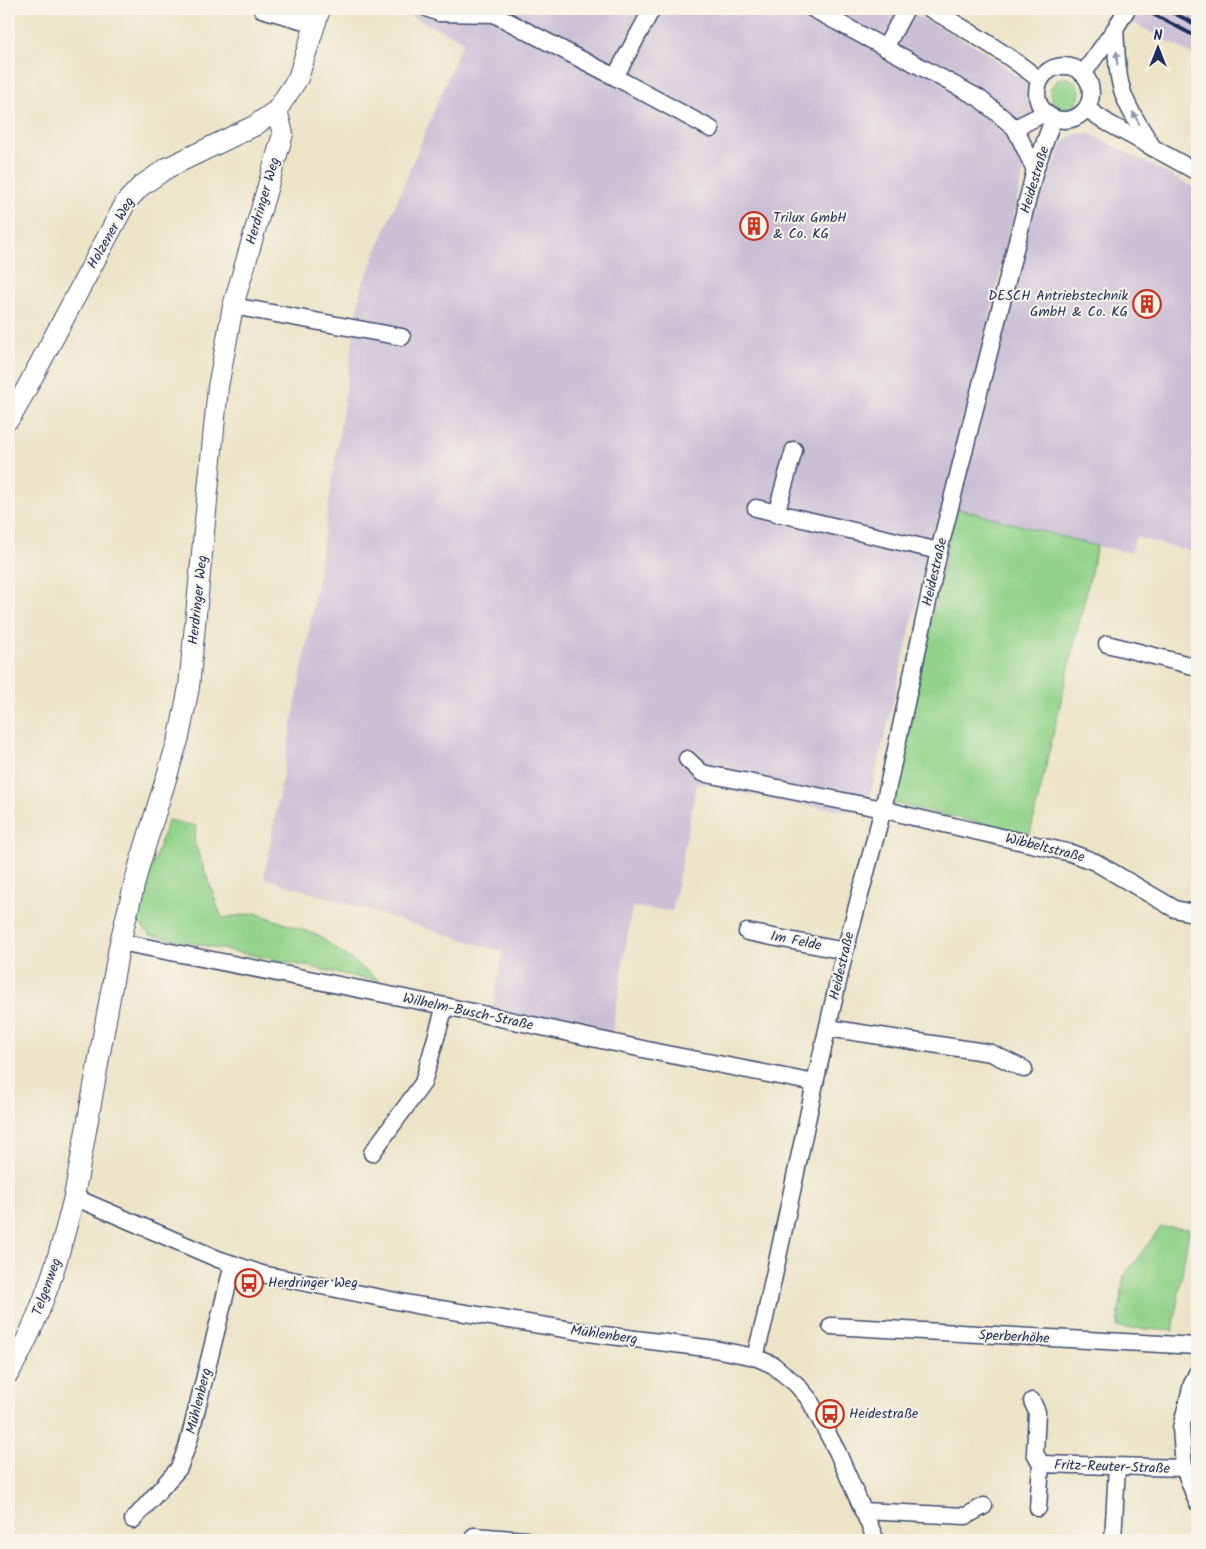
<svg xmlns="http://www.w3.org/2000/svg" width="1206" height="1549" font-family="Kalam,sans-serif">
<rect width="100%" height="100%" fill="#f7f3e8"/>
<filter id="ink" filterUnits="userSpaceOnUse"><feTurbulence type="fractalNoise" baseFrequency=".02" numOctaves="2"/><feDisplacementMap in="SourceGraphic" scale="10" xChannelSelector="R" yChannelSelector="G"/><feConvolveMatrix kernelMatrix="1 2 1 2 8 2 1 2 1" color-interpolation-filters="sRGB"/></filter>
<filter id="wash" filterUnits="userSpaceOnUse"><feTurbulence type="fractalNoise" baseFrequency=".0096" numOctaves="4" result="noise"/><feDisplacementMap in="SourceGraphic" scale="20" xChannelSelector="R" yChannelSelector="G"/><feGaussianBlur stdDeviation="1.12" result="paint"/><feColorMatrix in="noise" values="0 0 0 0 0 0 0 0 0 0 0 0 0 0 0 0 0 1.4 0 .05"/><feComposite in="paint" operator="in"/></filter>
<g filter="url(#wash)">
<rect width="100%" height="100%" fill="#ede4c7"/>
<!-- industrial -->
<g fill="#cbbfd5">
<path d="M397,9H904L978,47L1027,83L1036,120L948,492L921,584L876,772L865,813L788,803L697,783L672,911L632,907L611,1040L492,1012L503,952L264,878L313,609L361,288L463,41Z"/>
<path d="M1105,9H1197V57L1113,12Z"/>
<path d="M1079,133L1091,134L1197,189V553L1135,537L1131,553L1097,546L956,508L1028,224L1063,143L1073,135Z"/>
</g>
<!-- green -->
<g fill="#92d38a" stroke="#568174">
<circle cx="1065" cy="93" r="15"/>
<path d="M956,508L1097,546L1030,834L892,803Z"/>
<path d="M168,820L196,826L194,842L222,918L256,913L319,936L381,982L267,958L150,935L135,918Z"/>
<path d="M1161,1227L1189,1229L1173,1331L1117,1327L1124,1276Z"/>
</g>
</g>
<g filter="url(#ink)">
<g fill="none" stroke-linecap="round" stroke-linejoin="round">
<defs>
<g id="minor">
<path d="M262,9L315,24"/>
<path d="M429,9L439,13L494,14L615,77L652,9"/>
<path d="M813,9L979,98L1015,128"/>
<path d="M930,9C968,30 1006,53 1040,80"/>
<path d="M1115,29C1117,55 1116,82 1128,105C1135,120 1145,134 1153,148"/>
<path d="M885,48L906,9"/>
<circle cx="1064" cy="93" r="27"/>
<path d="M1083,74L1115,29L1127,9"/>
<path d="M615,77L711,129"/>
<path d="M1087,109L1108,123L1197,172"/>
<path d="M1035,170L1015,128L1045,113"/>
<path d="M233,306L402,337"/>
<path d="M756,508L939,551"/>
<path d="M776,514L794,450"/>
<path d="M1107,644L1197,667"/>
<path d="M687,759L702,773L883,809L909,816L1071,853L1095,862L1175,909L1188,912L1197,911"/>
<path d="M747,932L845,951"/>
<path d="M120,942L445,1006L661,1053L815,1083"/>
<path d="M828,1028L991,1053L1024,1069"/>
<path d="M372,1153L423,1083L445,1006"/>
<path d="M74,1197L218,1259L262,1274L416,1305L596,1334L714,1349L755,1357L773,1365L796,1384L809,1399L837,1451L876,1540"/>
<path d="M831,1326L1197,1346"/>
<path d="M755,1357L765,1318L815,1083L845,951L883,809L939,551L1035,170L1053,119"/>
<path d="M1197,1373L1192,1384L1181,1428L1184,1468L1197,1502"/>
<path d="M1032,1401L1037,1412L1035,1453L1041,1464"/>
<path d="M1038,1508L1041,1464L1184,1468"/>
<path d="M863,1511L966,1516L984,1506"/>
<path d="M133,1520L179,1468L188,1444L233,1264"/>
<path d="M473,1540L474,1536L526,1540"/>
<path d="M1113,1540L1117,1467"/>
</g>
<g id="major">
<path d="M9,419L15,410L126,202L141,186L167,168L254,126L277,110L298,78L320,9"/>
<path d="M9,1373C41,1319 59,1258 74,1197L120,942L139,866L179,737L189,687L218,387L233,306L283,134L277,110"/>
</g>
</defs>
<!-- minor casing -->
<use href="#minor" stroke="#3a4a6e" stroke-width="19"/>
<!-- major casing -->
<use href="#major" stroke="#3a4a6e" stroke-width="22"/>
<!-- minor -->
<use href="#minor" stroke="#fff" stroke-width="16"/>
<!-- major -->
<use href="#major" stroke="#fff" stroke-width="20"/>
<!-- rail -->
<g stroke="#1b2f5e" stroke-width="4">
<path d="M1143,9L1197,37"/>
<path d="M1166,9L1197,25"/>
</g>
</g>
<!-- one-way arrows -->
<defs><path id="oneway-solid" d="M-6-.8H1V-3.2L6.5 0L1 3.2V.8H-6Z" transform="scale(1.25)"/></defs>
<g fill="#8d97ae">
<use href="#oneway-solid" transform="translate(1117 58) rotate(-93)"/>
<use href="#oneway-solid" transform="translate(1136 118) rotate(-120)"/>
</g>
</g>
<!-- icons -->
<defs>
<symbol id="building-ring" viewBox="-11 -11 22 22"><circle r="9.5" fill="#f7f3e8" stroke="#c8321e" stroke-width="1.5"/><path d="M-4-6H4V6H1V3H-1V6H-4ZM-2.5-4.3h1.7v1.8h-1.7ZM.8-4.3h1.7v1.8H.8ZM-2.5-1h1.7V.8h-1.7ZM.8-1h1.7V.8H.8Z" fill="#c8321e"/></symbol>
<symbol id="bus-ring" viewBox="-11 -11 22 22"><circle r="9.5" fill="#f7f3e8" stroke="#c8321e" stroke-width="1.5"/><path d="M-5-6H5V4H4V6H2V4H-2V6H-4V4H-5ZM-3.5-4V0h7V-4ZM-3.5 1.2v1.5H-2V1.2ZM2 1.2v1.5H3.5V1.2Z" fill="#c8321e"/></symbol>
</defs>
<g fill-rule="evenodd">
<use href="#building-ring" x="738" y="210" width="32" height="32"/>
<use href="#building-ring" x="1131" y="288" width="32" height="32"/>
<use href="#bus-ring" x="233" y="1267" width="32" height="32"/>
<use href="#bus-ring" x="814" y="1398" width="32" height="32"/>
</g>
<g text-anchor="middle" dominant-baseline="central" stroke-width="4" stroke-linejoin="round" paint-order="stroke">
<!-- street labels -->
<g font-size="14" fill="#1b2f5e" stroke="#f7f3e8">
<text transform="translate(1035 180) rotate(-73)">Heidestraße</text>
<text transform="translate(263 201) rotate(-74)">Herdringer Weg</text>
<text transform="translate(111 233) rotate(-60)">Holzener Weg</text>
<text transform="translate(935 572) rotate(-77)">Heidestraße</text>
<text transform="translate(198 600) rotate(-84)">Herdringer Weg</text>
<text transform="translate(1045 848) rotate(14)">Wibbeltstraße</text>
<text transform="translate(796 941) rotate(11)">Im Felde</text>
<text transform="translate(842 966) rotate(-77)">Heidestraße</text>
<text transform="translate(468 1012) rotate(12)">Wilhelm-Busch-Straße</text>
<text transform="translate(47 1287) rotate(-70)">Telgenweg</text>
<text transform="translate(604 1335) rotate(8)">Mühlenberg</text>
<text transform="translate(1014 1337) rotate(3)">Sperberhöhe</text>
<text transform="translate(199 1401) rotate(-76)">Mühlenberg</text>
<text transform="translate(1112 1467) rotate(2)">Fritz-Reuter-Straße</text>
</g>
<!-- poi labels -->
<g font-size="14" fill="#1b2f5e" stroke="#f7f3e8" text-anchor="start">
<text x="773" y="218">Trilux GmbH<tspan x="773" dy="16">&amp; Co. KG</tspan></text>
<text x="1128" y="296" text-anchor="end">DESCH Antriebstechnik<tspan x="1128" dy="16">GmbH &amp; Co. KG</tspan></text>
<text x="268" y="1283">Herdringer Weg</text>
<text x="849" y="1414">Heidestraße</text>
</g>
</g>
<!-- margin -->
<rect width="1206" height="1549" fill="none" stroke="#f7f3e8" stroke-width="30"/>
<!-- north arrow -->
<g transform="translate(1158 48)" stroke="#f7f3e8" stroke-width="4" paint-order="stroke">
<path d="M0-4L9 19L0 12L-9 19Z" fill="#1b2f5e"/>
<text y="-8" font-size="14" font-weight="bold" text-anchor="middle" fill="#1b2f5e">N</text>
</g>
</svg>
